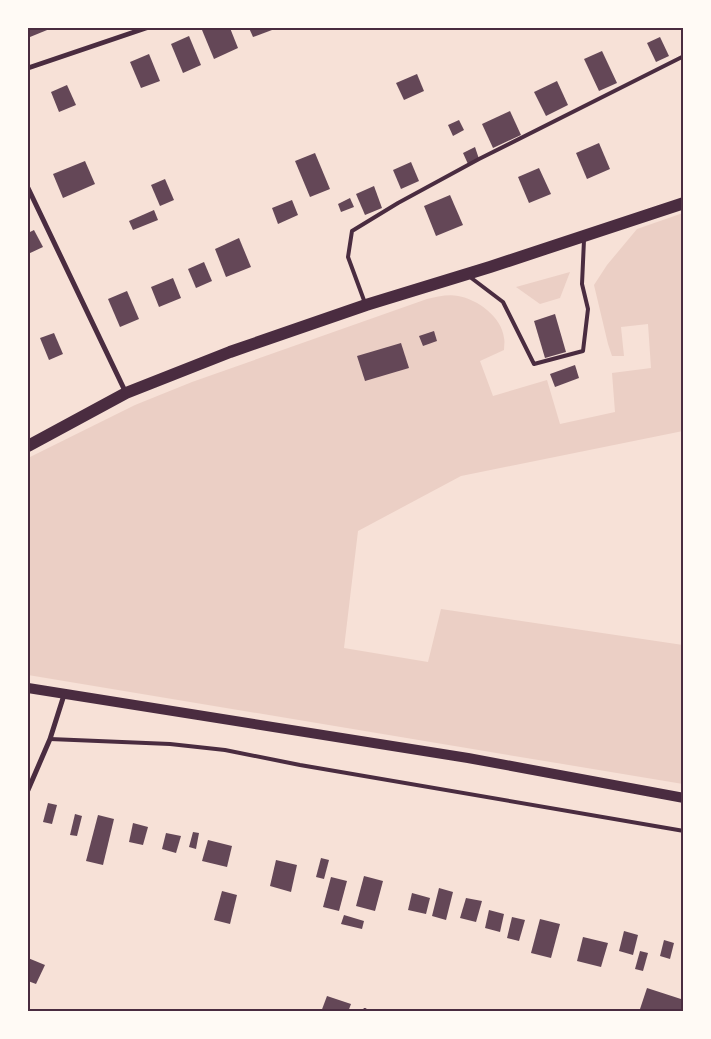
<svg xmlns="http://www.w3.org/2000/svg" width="711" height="1039" font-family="Montserrat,sans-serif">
<rect width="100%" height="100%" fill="#f7e1d7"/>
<!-- green -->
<g fill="#ebcfc5">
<path d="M683,213V431L461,476L358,531L344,648L428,662L441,609L683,645V784L28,675V458L135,405L192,382L427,299C436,297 448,294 458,296C477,299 502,317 504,338C505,342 504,346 504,350L480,361L493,396L547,380L560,424L615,412L612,373L651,368L648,324L621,327L624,356H612L608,344L594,285L607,265L637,229Z"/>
<path d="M570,272L560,298L540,304L516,287Z"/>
</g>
<!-- building -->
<g fill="#644757">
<path d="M28,28H52L30,37Z"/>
<path d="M209,28H230L238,48L214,59L202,30Z"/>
<path d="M249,28H271L272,30L253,37Z"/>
<path d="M189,36L201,65L183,73L171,44Z"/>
<path d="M660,37L669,56L656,62L647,43Z"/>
<path d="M602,51L617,83L599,91L584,59Z"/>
<path d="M149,54L160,81L141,88L130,62Z"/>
<path d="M417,74L424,91L404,100L396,83Z"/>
<path d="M557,81L568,105L546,116L534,92Z"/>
<path d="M67,85L76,105L59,112L51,92Z"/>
<path d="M510,111L521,135L493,148L482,124Z"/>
<path d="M459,120L464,130L453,136L448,125Z"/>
<path d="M599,143L610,169L587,179L576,153Z"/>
<path d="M475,147L479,159L468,164L463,153Z"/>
<path d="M315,153L330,189L310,197L295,161Z"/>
<path d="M85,161L95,184L63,198L53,174Z"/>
<path d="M411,162L419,181L401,189L393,170Z"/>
<path d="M539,168L551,194L529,203L518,177Z"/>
<path d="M165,179L174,200L160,206L151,185Z"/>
<path d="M374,186L382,208L365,215L356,194Z"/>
<path d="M450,195L463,225L436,236L424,206Z"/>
<path d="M350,198L354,207L341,212L338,204Z"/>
<path d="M292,200L298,215L278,224L272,208Z"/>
<path d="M154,210L158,220L133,230L129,221Z"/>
<path d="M34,230L43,247L28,254V233Z"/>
<path d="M239,238L251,267L226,277L215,249Z"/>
<path d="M204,262L212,281L196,288L188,269Z"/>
<path d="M173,278L181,298L159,307L151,287Z"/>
<path d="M127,291L139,319L120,327L108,299Z"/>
<path d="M555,314L566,352L545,358L534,321Z"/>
<path d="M434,331L437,341L423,346L419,336Z"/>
<path d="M54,333L63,354L49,360L40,338Z"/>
<path d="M401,343L409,368L365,381L357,356Z"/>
<path d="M575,365L579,378L555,387L550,374Z"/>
<path d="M48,803L57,805L52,824L43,822Z"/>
<path d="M75,814L82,816L77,836L70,835Z"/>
<path d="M98,815L114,819L103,865L86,861Z"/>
<path d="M133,823L148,827L143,845L129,842Z"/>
<path d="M193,832L199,833L196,849L189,847Z"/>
<path d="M166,833L181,836L176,853L162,849Z"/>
<path d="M208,840L232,846L227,867L202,861Z"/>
<path d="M321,858L329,860L324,879L316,877Z"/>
<path d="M276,860L297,865L291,892L270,886Z"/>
<path d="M364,876L383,881L375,911L356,906Z"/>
<path d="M331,877L347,881L339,911L323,907Z"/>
<path d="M439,888L453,892L446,920L432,916Z"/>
<path d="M222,891L237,895L230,924L214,920Z"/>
<path d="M412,893L430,898L426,914L408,910Z"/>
<path d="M466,898L482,901L476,922L460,918Z"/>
<path d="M489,910L504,914L500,932L485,928Z"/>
<path d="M344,915L364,921L362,929L341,924Z"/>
<path d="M512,917L525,920L519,941L507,938Z"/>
<path d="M540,919L560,924L551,958L531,953Z"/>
<path d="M624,931L638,935L633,955L619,951Z"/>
<path d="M583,937L608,943L601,967L577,961Z"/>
<path d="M664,940L674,943L670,959L660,956Z"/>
<path d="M640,951L648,953L643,971L635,969Z"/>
<path d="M28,958L45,965L36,984L28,981Z"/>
<path d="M647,988L684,1000V1012H639Z"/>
<path d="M327,996L351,1004L348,1012H321Z"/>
</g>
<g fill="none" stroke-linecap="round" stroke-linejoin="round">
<!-- service -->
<g stroke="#4a2c40" stroke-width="4">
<path d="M470,277L503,302L534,364L583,351L588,309L582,284L584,240"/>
<path d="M365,303L348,257L352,231L398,203L479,159L684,56"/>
<path d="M50,739L170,744L225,750L300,765L684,831"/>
<path d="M364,1012L365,1010"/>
</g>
<!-- minor -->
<g stroke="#4a2c40" stroke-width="5">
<path d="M28,68L146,28"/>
<path d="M28,188L126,393"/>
<path d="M28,790L50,739L64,695"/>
</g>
<!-- secondary -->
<path stroke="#4a2c40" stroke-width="10" d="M28,688L468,758L684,798"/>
<!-- primary -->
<path stroke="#4a2c40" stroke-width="12" d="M28,446L126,393L230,352L366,305L490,267L684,203"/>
</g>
<!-- border -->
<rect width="711" height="1039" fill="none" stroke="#fffaf5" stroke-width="58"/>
<rect x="29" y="29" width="653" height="981" fill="none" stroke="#4a2c40" stroke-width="2"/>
</svg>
